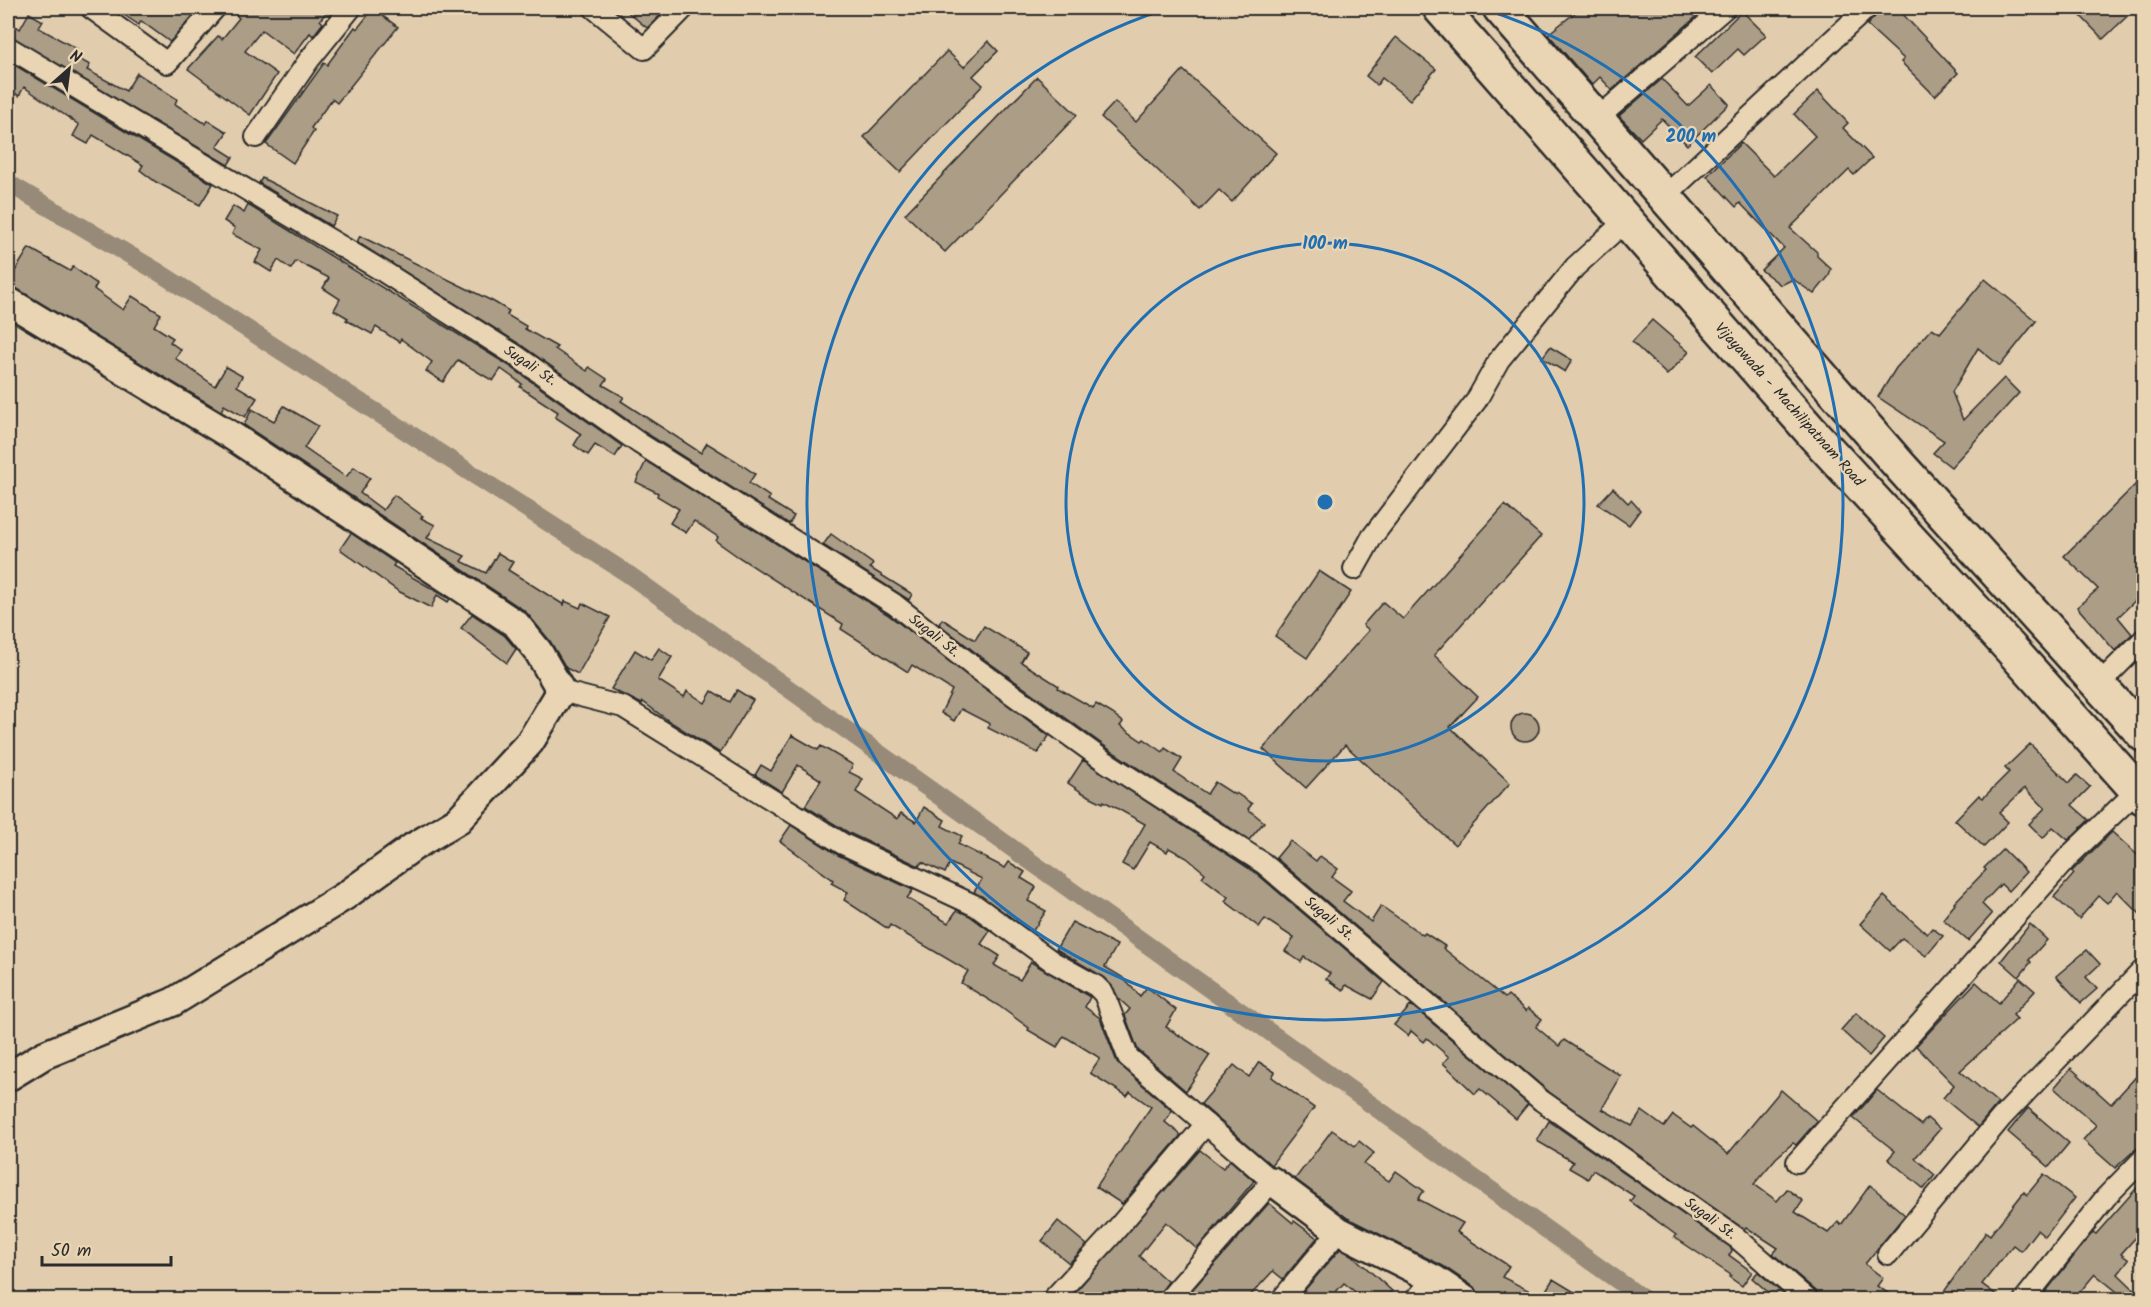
<svg xmlns="http://www.w3.org/2000/svg" width="2151" height="1307" font-family="Kalam,sans-serif">
<rect width="100%" height="100%" fill="#e1cdae"/>
<filter id="ink" filterUnits="userSpaceOnUse"><feTurbulence type="fractalNoise" baseFrequency=".0167" numOctaves="2"/><feDisplacementMap in="SourceGraphic" scale="12" xChannelSelector="R" yChannelSelector="G"/><feConvolveMatrix kernelMatrix="1 2 1 2 8 2 1 2 1" color-interpolation-filters="sRGB"/></filter>
<g filter="url(#ink)">
<g fill="none" stroke-linecap="round" stroke-linejoin="round">
<!-- canal -->
<path stroke="#978a78" stroke-width="18" d="M8,183L160,273L628,574L1645,1300"/>
</g>
<!-- building -->
<g fill="#ac9d87" stroke="#2b2b2b" stroke-width="1.5">
<path d="M114,8H200L170,42L141,21L139,25Z"/>
<path d="M242,8H330L320,20L323,23L313,36L310,33L294,54L262,30L245,51L277,74L250,115L188,69L218,36L222,39L239,18L236,15Z"/>
<path d="M623,8H668L647,28Z"/>
<path d="M1581,8H1688L1696,17L1612,90L1600,77L1592,85L1548,34Z"/>
<path d="M1883,8H1897L1958,73L1935,96L1901,62L1904,59L1867,25Z"/>
<path d="M2073,8H2136L2103,39Z"/>
<path d="M373,9L398,27L337,103L332,99L311,128L314,131L293,163L266,144L324,63L327,65L355,27L357,29Z"/>
<path d="M1742,11L1766,35L1744,55L1738,49L1712,74L1695,57Z"/>
<path d="M29,13L43,21L39,28L77,49L73,56L90,65L87,70L126,91L137,73L177,99L175,104L206,124L208,120L227,132L217,147L233,157L228,165L8,35V22L20,29Z"/>
<path d="M1396,37L1436,69L1410,100L1382,78L1377,85L1366,76Z"/>
<path d="M988,41L998,51L973,76L983,85L900,172L864,137L947,51L964,67Z"/>
<path d="M8,61L213,184L200,205L156,182L140,170L143,165L93,135L88,144L73,136L79,125L24,87L19,96L8,89Z"/>
<path d="M1183,70L1276,153L1232,202L1219,190L1200,210L1101,117L1115,102L1136,122Z"/>
<path d="M1037,77L1077,115L945,252L905,214Z"/>
<path d="M1662,79L1688,106L1711,85L1729,104L1687,145L1662,119L1641,139L1619,116Z"/>
<path d="M1818,91L1848,123L1843,128L1872,158L1854,175L1849,170L1790,228L1817,252V256L1831,269L1829,276L1814,294L1793,279L1781,285L1761,270L1784,248L1740,203L1736,207L1707,176L1741,143L1774,176L1815,136L1794,114Z"/>
<path d="M262,178L337,216L331,226L259,183Z"/>
<path d="M248,205L508,365L622,446L615,457L595,445L588,455L574,445L581,434L555,417L558,412L520,387L522,384L501,369L493,381L458,360L443,382L426,371L432,362L401,339L399,342L376,327L372,334L346,320L348,318L334,310L340,299L323,288L329,278L296,261L291,269L278,260L271,272L255,262L262,250L232,234L235,228L224,221L233,206L244,213Z"/>
<path d="M360,236L494,302L509,311L507,315L526,326L525,329L557,347L555,349L587,371L589,367L607,379L603,385L624,397L621,401L701,453L707,443L736,461L755,474L749,483L770,497L768,500L794,516L789,524L646,433L521,345L357,242Z"/>
<path d="M29,248L70,271L73,267L97,284L94,289L123,310L132,296L161,314L154,326L173,338L170,342L181,350L175,358L215,386L226,367L242,376L237,386L257,398L245,417L224,405L221,411L8,285V267L15,271Z"/>
<path d="M1985,279L2036,321L2000,366L1978,348L1952,392L1963,420L2004,378L2019,393L1951,467L1933,453L1944,441L1878,397L1896,368L1932,328L1940,333Z"/>
<path d="M1652,320L1689,352L1667,375L1632,342Z"/>
<path d="M1550,347L1572,360L1565,372L1542,358Z"/>
<path d="M284,406L318,426L304,448L346,477L354,467L370,478L360,493L383,510L394,495L423,516L421,518L435,525L427,538L465,556L461,561L486,573L498,553L513,562L508,570L564,605L565,601L580,608L582,603L610,617L578,674L566,668L550,641L525,611L244,425L252,409L274,421Z"/>
<path d="M646,461L887,614L1049,736L1038,753L988,728L990,724L961,709L954,721L941,713L952,690L912,665L908,672L841,629L843,624L737,556L716,541L718,537L694,521L686,533L670,523L679,509L657,496L658,493L636,482Z"/>
<path d="M2144,476V592L2118,617L2132,634L2115,651L2077,607L2098,589L2064,556Z"/>
<path d="M1613,488L1628,503L1631,500L1640,510L1629,525L1598,504Z"/>
<path d="M1505,505L1541,536L1434,655L1478,697L1450,727L1510,783L1455,845L1345,745L1306,788L1263,749L1369,630L1363,625L1383,602L1403,619Z"/>
<path d="M351,533L395,563L393,566L450,599L448,602L437,595L431,608L398,591L340,549Z"/>
<path d="M831,534L873,564L870,568L912,594L909,600L823,545Z"/>
<path d="M1319,571L1351,592L1307,658L1275,636Z"/>
<path d="M472,614L505,636L516,649L507,663L461,628Z"/>
<path d="M942,619L975,640L984,626L1027,652L1021,662L1059,686L1058,688L1093,708L1096,704L1113,714L1123,722L1120,726L1142,741L1144,739L1163,752L1165,748L1182,759L1174,772L1207,794L1215,782L1235,795L1236,793L1252,804L1248,809L1264,822L1249,840L1113,752L980,656L939,624Z"/>
<path d="M659,648L672,657L658,680L684,697L687,691L705,703L712,691L730,702L737,690L753,700L720,753L669,721L643,702L642,704L611,689L635,650L651,660Z"/>
<circle cx="1525" cy="727" r="14"/>
<path d="M792,735L818,750L821,746L853,765L849,772L863,779L856,792L897,819L901,813L916,822L924,807L945,820L942,826L962,836L958,844L1005,868L1009,862L1025,872L1021,878L1036,887L1028,901L1046,911L1032,932L974,892L982,879L950,863L945,873L922,862L919,866L849,833L805,806L821,780L798,765L782,792L755,775L761,765L771,771Z"/>
<path d="M2030,744L2069,783L2077,775L2090,787L2072,805L2089,820L2068,840L2053,827L2043,838L2029,824L2045,808L2025,788L1999,813L2008,822L1984,847L1955,820L1979,795L1983,798L2009,772L2005,768Z"/>
<path d="M1083,760L1256,873L1384,982L1372,999L1346,985L1343,990L1326,979L1330,973L1304,957L1301,962L1285,951L1294,938L1265,919L1259,927L1225,901L1228,897L1202,877L1205,873L1187,858L1169,848L1167,852L1150,842L1133,870L1122,864L1145,824L1104,801L1103,803L1083,793L1068,783Z"/>
<path d="M791,825L838,855L913,890L907,898L948,923L957,910L970,916L990,931L981,944L1000,956L994,965L1020,980L1031,962L1090,997L1085,1007L1100,1018L1117,1062L1172,1111L1165,1122L1181,1135L1122,1204L1096,1187L1151,1107L1130,1092L1127,1096L1090,1073L1100,1058L1064,1036L1057,1047L1028,1030L1029,1028L999,1006L961,983L968,971L890,925L888,929L844,900L848,892L831,883L833,880L780,841Z"/>
<path d="M2112,832L2144,861V918L2117,891L2107,903L2099,896L2079,919L2054,897L2074,874L2071,872Z"/>
<path d="M1290,841L1316,861L1320,856L1338,869L1332,877L1351,891L1343,901L1371,922L1381,906L1423,935L1425,933L1445,946L1443,948L1505,998L1508,995L1526,1011L1528,1008L1542,1019L1536,1027L1559,1046L1564,1040L1621,1076L1602,1109L1632,1126L1642,1111L1664,1127L1673,1115L1691,1128L1693,1126L1728,1154L1781,1090L1817,1121L1796,1145L1793,1143L1776,1158L1754,1184L1777,1201L1787,1189L1803,1201L1795,1212L1828,1233L1838,1222L1841,1225L1870,1185L1905,1215L1865,1264L1883,1278L1877,1286L1897,1299H1820L1816,1291L1773,1254L1778,1248L1746,1227L1744,1229L1549,1092L1276,858Z"/>
<path d="M2003,849L2026,872L2008,891L2001,884L1982,904L1992,914L1968,941L1943,919L1955,904L1954,903L1986,870L1984,868Z"/>
<path d="M1884,896L1927,934L1932,928L1943,936L1926,956L1902,938L1890,951L1860,924Z"/>
<path d="M1072,922L1117,945L1105,967L1122,977L1140,996L1147,987L1176,1010L1166,1027L1210,1055L1186,1091L1138,1050L1125,1015L1130,1009L1119,999L1112,986L1102,976L1056,949Z"/>
<path d="M2030,924L2047,940L2029,960L2031,962L2019,977L2001,961Z"/>
<path d="M2087,950L2100,964L2086,977L2097,989L2081,1003L2056,976Z"/>
<path d="M2020,978L2035,991L2013,1015L2017,1019L1960,1071L1998,1103L1978,1127L1943,1098L1954,1085L1916,1046L1976,982L1999,1003Z"/>
<path d="M1411,1005L1528,1104L1516,1119L1480,1089L1475,1094L1443,1063L1449,1057L1427,1038L1424,1042L1411,1031L1408,1036L1394,1025Z"/>
<path d="M1856,1013L1884,1038L1869,1056L1841,1030Z"/>
<path d="M1259,1062L1275,1072L1272,1077L1314,1108L1271,1165L1201,1104L1234,1065L1249,1077Z"/>
<path d="M2071,1068L2111,1104L2144,1068V1146L2136,1149L2115,1168L2083,1140L2096,1125L2054,1088Z"/>
<path d="M1877,1090L1921,1125L1927,1118L1940,1129L1915,1158L1935,1175L1924,1189L1888,1159L1895,1151L1853,1118Z"/>
<path d="M2028,1108L2069,1143L2049,1167L2008,1132Z"/>
<path d="M1549,1121L1730,1247L1732,1251L1729,1255L1752,1272L1742,1286L1729,1277L1731,1275L1674,1237L1676,1235L1630,1201L1634,1196L1593,1170L1588,1179L1569,1168L1573,1162L1537,1141Z"/>
<path d="M1332,1130L1355,1146L1359,1141L1374,1153L1364,1164L1389,1181L1396,1171L1424,1191L1418,1199L1463,1223L1457,1232L1509,1266L1502,1277L1542,1297L1553,1279L1586,1299H1480L1474,1287L1443,1266L1347,1218L1295,1179Z"/>
<path d="M1200,1150L1223,1168L1230,1160L1254,1181L1197,1249L1166,1222L1139,1256L1168,1282L1156,1299H1069Z"/>
<path d="M2044,1174L2075,1198L2045,1237L2037,1230L2021,1251L2013,1245L1982,1284L2002,1299H1939L1986,1232L1990,1235L2024,1192L2027,1195Z"/>
<path d="M2144,1176V1228L2121,1254L2129,1260L2118,1274L2144,1299H2126L2095,1274L2074,1299H2040L2093,1232L2096,1234L2143,1181L2140,1179Z"/>
<path d="M1269,1203L1293,1223L1294,1221L1317,1238L1283,1279L1273,1271L1247,1299H1184Z"/>
<path d="M1058,1221L1087,1245L1069,1263L1042,1241Z"/>
<path d="M1340,1249L1353,1256L1392,1291L1384,1299H1364L1344,1283L1333,1295L1330,1292L1322,1299H1297Z"/>
<path d="M1758,1272L1789,1299H1776L1752,1278Z"/>
</g>
<g fill="none" stroke-linecap="round" stroke-linejoin="round">
<defs>
<g id="street">
<path d="M91,8L167,63L215,8"/>
<path d="M594,8L644,49L684,8"/>
<path d="M8,47L384,272L515,355L639,443L894,604L973,666L1106,762L1263,863L1542,1101L1737,1238L1808,1300"/>
<path d="M1598,118L1725,8"/>
<path d="M256,137L309,60L351,8"/>
<path d="M1664,197L1867,8"/>
<path d="M1354,569L1372,537L1476,401L1499,360L1575,267L1622,224L1623,217"/>
<path d="M2098,685L2144,639"/>
<path d="M561,691L623,707L843,844L976,906L1053,962L1096,986L1104,994L1128,1057L1272,1181L1168,1300"/>
<path d="M1797,1162L2070,855L2137,791"/>
<path d="M1888,1254L2001,1118L2144,969"/>
<path d="M1052,1300L1109,1238L1206,1124"/>
<path d="M1281,1300L1339,1231"/>
<path d="M1415,1300L1434,1279"/>
<path d="M2024,1300L2106,1197L2144,1158"/>
</g>
<g id="secondary">
<path d="M8,301L232,436L516,624L538,651L561,691L530,742L458,820L413,847L345,896L173,1002L44,1055L8,1077"/>
<path d="M1272,1181L1339,1231L1434,1279L1465,1300"/>
</g>
<g id="highway">
<path d="M1440,8L1815,436L2010,648L2144,798"/>
<path d="M1500,8L1900,466L2144,735"/>
</g>
</defs>
<!-- street casing -->
<use href="#street" stroke="#2b2b2b" stroke-width="24"/>
<!-- secondary casing -->
<use href="#secondary" stroke="#2b2b2b" stroke-width="32"/>
<!-- highway casing -->
<use href="#highway" stroke="#2b2b2b" stroke-width="38"/>
<!-- street -->
<use href="#street" stroke="#e9d4b3" stroke-width="20"/>
<!-- secondary -->
<use href="#secondary" stroke="#e9d4b3" stroke-width="27"/>
<!-- highway -->
<use href="#highway" stroke="#e9d4b3" stroke-width="33"/>
</g>
</g>
<!-- distance rings -->
<g fill="none" stroke="#1f6fb2" stroke-width="3">
<circle cx="1325" cy="502" r="259"/>
<path d="M1481 8A518 518 0 1 1 1169 8"/>
</g>
<g text-anchor="middle" dominant-baseline="central" stroke-width="4.5" stroke-linejoin="round" paint-order="stroke">
<!-- street labels -->
<g font-size="15" fill="#2b2b2b" stroke="#e9d4b3">
<text transform="translate(530 366) rotate(34)">Sugali St.</text>
<text transform="translate(1789 405) rotate(48)">Vijayawada - Machilipatnam Road</text>
<text transform="translate(934 636) rotate(38)">Sugali St.</text>
<text transform="translate(1329 919) rotate(40)">Sugali St.</text>
<text transform="translate(1710 1219) rotate(36)">Sugali St.</text>
</g>
</g>
<circle cx="1325" cy="502" r="9" fill="#1f6fb2" stroke="#e9d4b3" stroke-width="3"/>
<g font-size="18" text-anchor="middle" font-weight="bold" fill="#1f6fb2" stroke="#e9d4b3" stroke-width="4.5" stroke-linejoin="round" paint-order="stroke">
<text x="1691" y="142">200 m</text>
<text x="1325" y="249">100 m</text>
</g>
<!-- margin -->
<rect width="2151" height="1307" fill="none" stroke="#e9d4b3" stroke-width="30"/>
<rect x="15" y="15" width="2121" height="1277" fill="none" stroke="#2b2b2b" stroke-width="2" filter="url(#ink)"/>
<!-- north arrow -->
<g transform="translate(69 69) rotate(28)" stroke="#e9d4b3" stroke-width="4.5" paint-order="stroke">
<path d="M0-4.5L10 22L0 15L-10 22Z" fill="#2b2b2b"/>
<text y="-9" font-size="16" font-weight="bold" text-anchor="middle" fill="#2b2b2b">N</text>
</g>
<!-- scale -->
<path d="M42 1256v9h129v-9" fill="none" stroke="#2b2b2b" stroke-width="3"/>
<text x="51" y="1256" font-size="18" fill="#2b2b2b" stroke="#e9d4b3" stroke-width="4.5" paint-order="stroke">50 m</text>
</svg>
